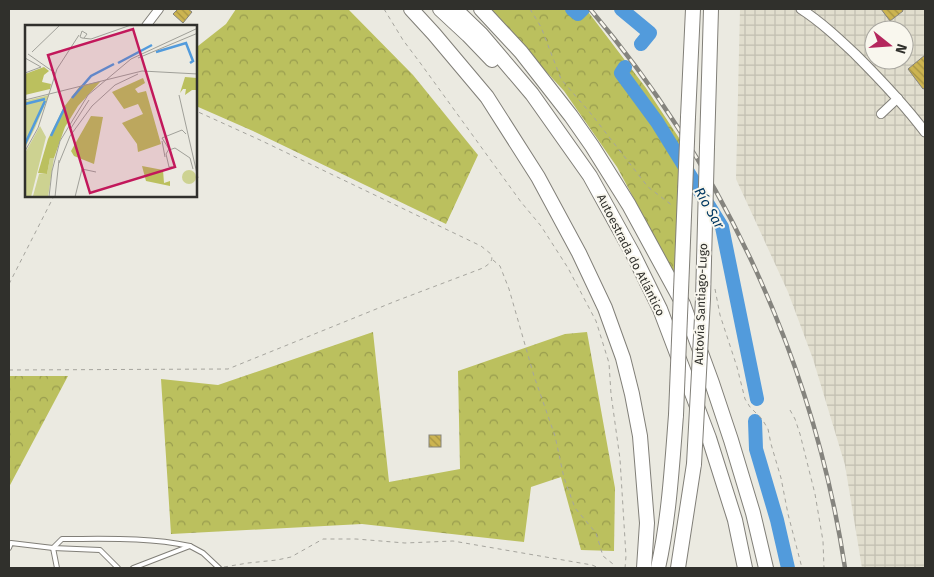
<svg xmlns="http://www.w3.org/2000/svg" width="934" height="577" font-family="'Fira Sans',sans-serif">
<defs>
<pattern id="industrial-grid" width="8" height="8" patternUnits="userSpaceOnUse" patternTransform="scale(1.25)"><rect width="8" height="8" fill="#e1dece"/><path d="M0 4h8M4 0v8" fill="none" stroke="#c1bfb1"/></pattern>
<pattern id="forest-crowns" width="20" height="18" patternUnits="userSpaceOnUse" patternTransform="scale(1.25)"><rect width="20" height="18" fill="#bbc05e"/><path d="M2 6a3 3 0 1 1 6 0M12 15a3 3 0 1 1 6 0" fill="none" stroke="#989c4e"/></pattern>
<pattern id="building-back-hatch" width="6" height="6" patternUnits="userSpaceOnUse" patternTransform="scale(1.25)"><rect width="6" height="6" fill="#ccb451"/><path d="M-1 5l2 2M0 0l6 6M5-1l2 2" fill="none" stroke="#a69343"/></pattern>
</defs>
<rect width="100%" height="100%" fill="#ebeae1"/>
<!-- industrial -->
<path fill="url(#industrial-grid)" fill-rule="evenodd" d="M740,9H925V568H862L845,465L813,359L788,292L736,179ZM874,30H904V60H874Z"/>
<!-- forest -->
<g fill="url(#forest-crowns)">
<path d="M236,9H348L413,75L478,155L446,224L253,131L196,106V49L198,46L226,24Z"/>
<path d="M488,9H586L646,88L681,141L675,283L648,225L617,167L564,91Z"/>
<path d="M373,332L389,482L460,469L458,371L565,334L587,332L615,488L614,551L581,550L561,477L531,487L524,542L362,524L171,534L161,379L218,385Z"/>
<path d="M9,376H68L9,487Z"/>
</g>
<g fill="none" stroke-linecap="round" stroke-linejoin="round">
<!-- river -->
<g stroke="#529bdc" stroke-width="14">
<path d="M572,9L578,14L583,9"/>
<path d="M621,9L650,33L641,44"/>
<path d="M625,67L621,73L657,122L722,227L757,399"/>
<path d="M755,421L756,449L777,520L788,568"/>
</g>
</g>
<!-- building -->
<g fill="url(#building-back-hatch)" stroke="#85837c">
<path d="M178,9H188L192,12L183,23L173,14Z"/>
<path d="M881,9H902L903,11L890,21Z"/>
<path d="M925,55V88L923,89L908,69Z"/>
<rect x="429" y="435" width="12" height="12"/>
</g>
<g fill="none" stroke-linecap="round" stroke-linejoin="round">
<defs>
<g id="service">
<path d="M9,548L11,543L53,548L100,550L118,568"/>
<path d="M57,568L53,548L62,539C105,539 148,537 190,546"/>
<path d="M133,568L190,546L203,553L219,568"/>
</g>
<g id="minor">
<path d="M146,26L159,9"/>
<path d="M881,114L898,98"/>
</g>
<path id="tertiary" d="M801,9C821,22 838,38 855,54C880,79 904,104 925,132"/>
<g id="motorway">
<path d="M411,9L434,34L487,97L538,177L579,253L605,308L623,358L632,394L640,436L647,523L644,568"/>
<path d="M440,9L468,35L492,60"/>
<path d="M455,9L481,34L532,94L590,176L633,254L660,309L709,438L735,520L745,568"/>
<path d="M481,9L521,52L571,116L592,146L629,205L683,304L712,383L731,440L753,513L766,568"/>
<path d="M688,117L693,9"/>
<path d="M707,147L711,9"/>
<path d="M658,568C669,519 672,466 676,415"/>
<path d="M678,568L694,464"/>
</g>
</defs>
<!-- service casing -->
<use href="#service" stroke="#817f78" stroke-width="6"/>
<!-- minor casing -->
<use href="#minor" stroke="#817f78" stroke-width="10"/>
<!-- tertiary casing -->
<use href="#tertiary" stroke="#817f78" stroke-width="11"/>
<!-- motorway casing -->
<use href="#motorway" stroke="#817f78" stroke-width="16"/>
<!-- path -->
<g stroke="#a6a59e" stroke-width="1" stroke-dasharray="4 4" stroke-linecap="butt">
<path d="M384,9L403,40L421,64L521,202L541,226L568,268L596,321L609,363L611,394L620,459L626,556L625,568"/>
<path d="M530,9L541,27L561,79L592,115L648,187L673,206"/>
<path d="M493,260L500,266L509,289L534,376L555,436L564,478L575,508L596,533L603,556L613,564L615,568"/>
<path d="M9,284L54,196"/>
<path d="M715,289L720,315L737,367L745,399L750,407L762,419L768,429L771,444L781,478L788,514L802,568"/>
<path d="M9,370L228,369L396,301L483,268C489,264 494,261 491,254L481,246L260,140L196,111"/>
<path d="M790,410L795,419L800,434L815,494L823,541L824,568"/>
<path d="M224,567L248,563L277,560L291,557L323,539H356L405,543L453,541L592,565L599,568"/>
</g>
<!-- service -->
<use href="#service" stroke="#fff" stroke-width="4"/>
<!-- minor -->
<use href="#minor" stroke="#fff" stroke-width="8"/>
<!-- tertiary -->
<use href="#tertiary" stroke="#fff" stroke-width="9"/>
<!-- motorway -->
<use href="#motorway" stroke="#fff" stroke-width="14"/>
<defs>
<path id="rail" d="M590,9C724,167 814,363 845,568"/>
</defs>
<!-- rail casing -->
<use href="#rail" stroke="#85847e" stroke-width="4.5"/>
<!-- rail -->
<use href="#rail" stroke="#f9f7ee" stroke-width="2.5" stroke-dasharray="8" stroke-linecap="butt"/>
<defs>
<g id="motorway-bridge">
<path d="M676,415L688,117"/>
<path d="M694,464L703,299L707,147"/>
</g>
</defs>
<!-- motorway-bridge casing -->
<use href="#motorway-bridge" stroke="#817f78" stroke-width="16" stroke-linecap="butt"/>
<!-- motorway-bridge -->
<use href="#motorway-bridge" stroke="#fff" stroke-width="14"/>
</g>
<g text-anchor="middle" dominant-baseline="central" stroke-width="4" stroke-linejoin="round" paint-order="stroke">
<!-- street labels -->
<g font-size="12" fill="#30302c" stroke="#f9f7ee">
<text transform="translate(631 255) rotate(63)">Autoestrada do Atlántico</text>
<text transform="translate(701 304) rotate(-88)">Autovía Santiago-Lugo</text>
</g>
<!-- water labels -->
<g font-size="14" font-style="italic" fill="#003862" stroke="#f9f7ee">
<text transform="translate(709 208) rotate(60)">Río Sar</text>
</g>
</g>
<!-- overview -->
<g transform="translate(25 25)">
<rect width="172" height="172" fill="#ebeae1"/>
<path d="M15,101L21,112L6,172H0V128ZM25,133H29L23,172L8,171L14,149H22Z" fill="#cdd291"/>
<path d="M19,42L24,46L19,50L17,57L26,59L25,64L0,70V49ZM160,52L172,53V65H167L160,70L161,64H158L155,68ZM118,53L120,58L110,64L113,68L121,66L136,119L113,127L112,119L97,98L118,89L113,79L99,84L87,67ZM76,56L53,81L40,102L29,133H25L22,149L13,148L23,114L39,82L55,61ZM66,91L78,92L69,139L49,131L46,126ZM117,141L138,145L139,158L145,156V161L121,156Z" fill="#bbc05e"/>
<path d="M24,70L10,103L0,123V76Z" fill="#cdd291"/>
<path d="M157 152a7 7 0 1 1 14 0a7 7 0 1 1-14 0Z" fill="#cdd291"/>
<path fill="none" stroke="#529bdc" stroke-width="2.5" d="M131,27L161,18L168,36L165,38M93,38L127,20M47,73L66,51L89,39M0,79L20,74M26,111L40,82M0,119L20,76"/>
<path fill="none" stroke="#a0a099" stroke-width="1" d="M59,13L62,9L57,6L55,12L57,13L66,14L106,0M7,27L35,0M3,29L30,48M0,33L16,42L0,48M113,33L173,8M154,70L173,153M0,75L117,46L173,49M46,103L64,75M137,116L140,132M144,125L150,123L165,133L168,144M0,126L13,103L32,44L54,10M34,138L45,111L67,81L90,60L113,49M147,142H144L141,129L144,124L137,113L157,105L161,109M24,172L27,146L35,116L63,70L106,34L173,3M30,172L34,135M50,172L57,144L71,147"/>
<path fill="#c2185b" fill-opacity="0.15" stroke="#c2185b" stroke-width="2.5" d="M108,4L150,142L65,168L23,30Z"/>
<rect width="172" height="172" fill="none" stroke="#30302c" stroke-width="2.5"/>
</g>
<!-- border -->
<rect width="934" height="577" fill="none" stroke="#30302c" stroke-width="20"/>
<!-- north arrow -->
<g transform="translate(889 45) rotate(107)"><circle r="24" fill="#f9f7ee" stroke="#a9a7a0"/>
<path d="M0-4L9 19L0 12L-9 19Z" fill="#b5275d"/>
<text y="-8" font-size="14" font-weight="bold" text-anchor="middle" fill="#30302c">N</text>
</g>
</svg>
